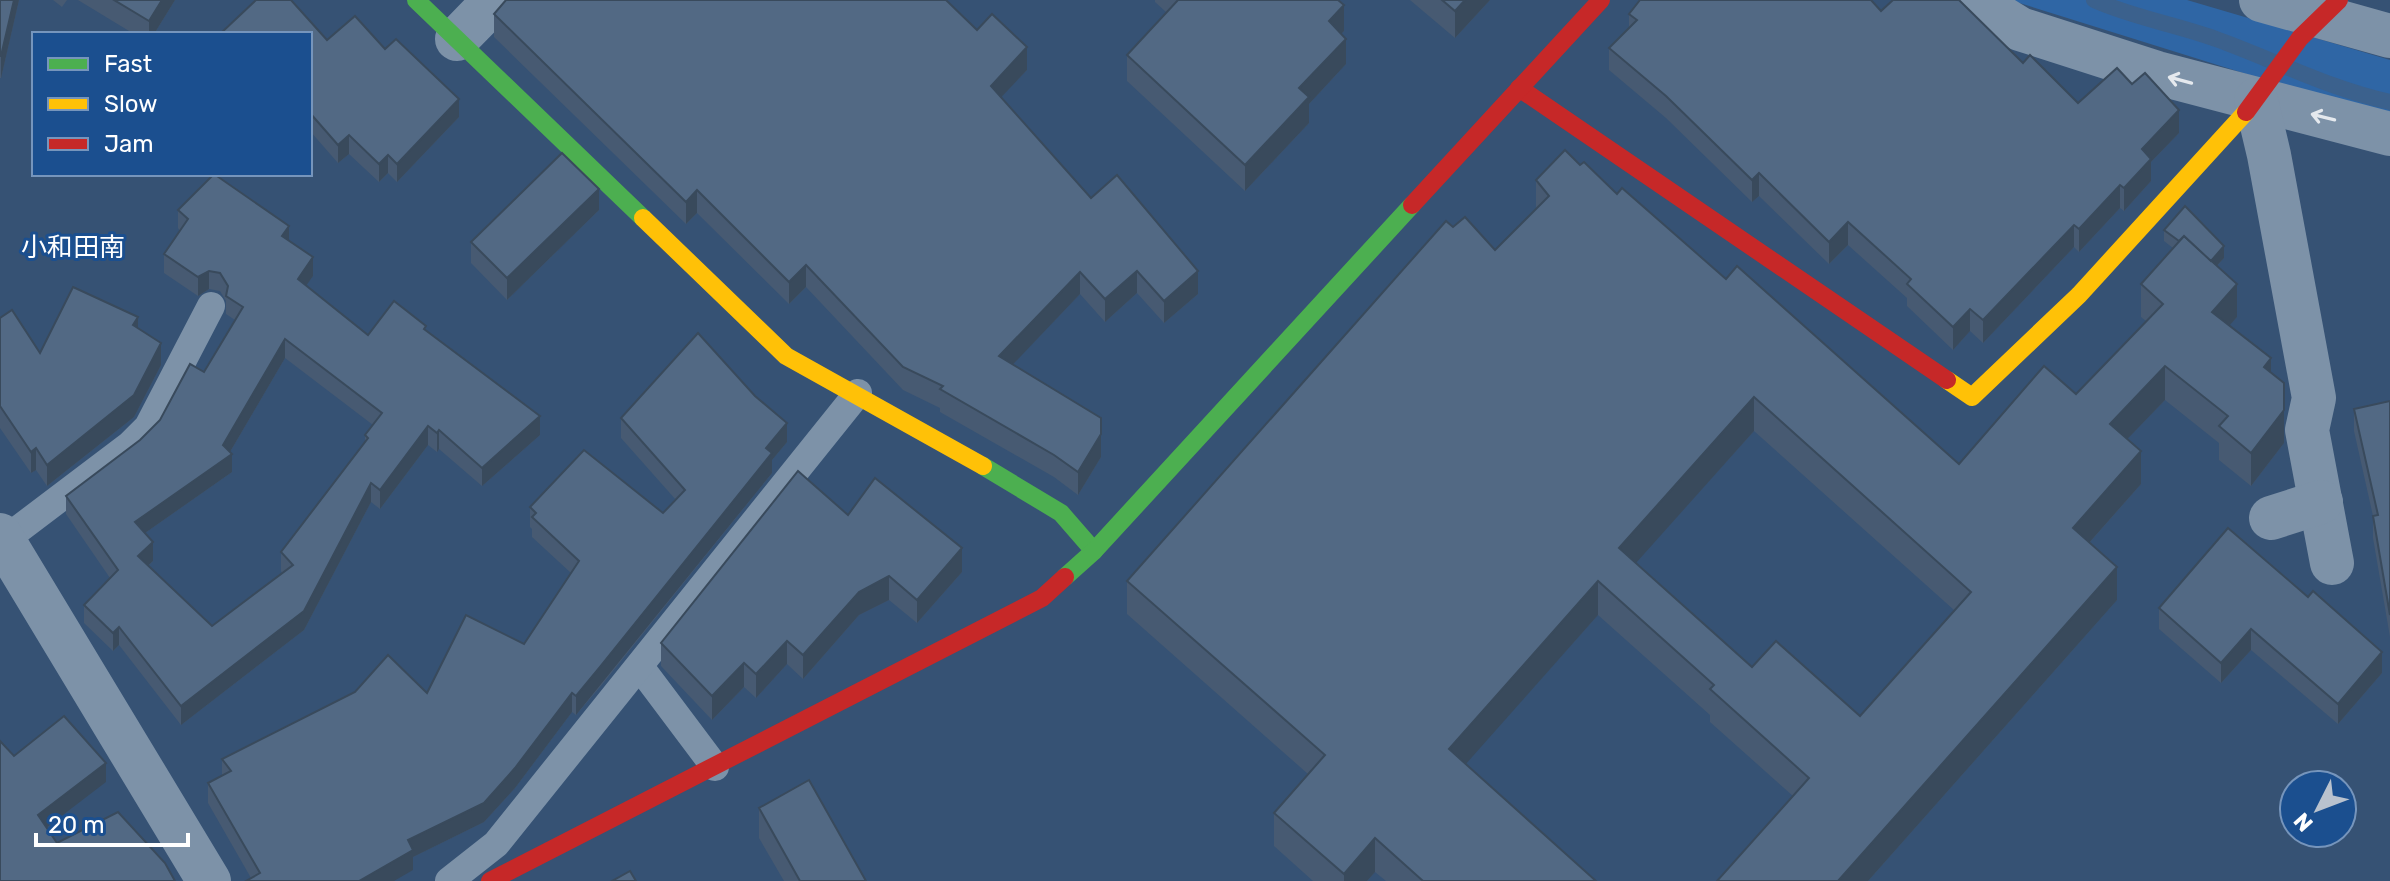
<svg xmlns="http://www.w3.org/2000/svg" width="2390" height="881" font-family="Rubik,'Noto Sans JP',sans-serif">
<rect width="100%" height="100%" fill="#365274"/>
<!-- green -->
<path fill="#2f66a5" d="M2010,0H2187L2390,60V119Z"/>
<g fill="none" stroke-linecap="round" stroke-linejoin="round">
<!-- stream -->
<path stroke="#3b618d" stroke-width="16" d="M2094,0C2134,18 2175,24 2216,39C2274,60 2330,89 2390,102"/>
<!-- lane -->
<g stroke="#7d92a8" stroke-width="28">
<path d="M3,541L130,445L148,427L211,306"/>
<path d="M640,667L715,767"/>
<path d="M449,881L496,844L858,393"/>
</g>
<!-- street -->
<g stroke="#7d92a8" stroke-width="44">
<path d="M1973,0L2020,29L2157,73L2390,134"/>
<path d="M2261,0L2390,36"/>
<path d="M457,39L495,0"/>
<path d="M2256,100L2269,155L2314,398L2307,430L2332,563"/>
<path d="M2271,518L2321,502"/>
<path d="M0,535L209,881"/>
</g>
<!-- fast -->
<g stroke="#4caf50" stroke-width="18">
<path d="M416,0L643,218"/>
<path d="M983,466L1061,513L1094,551"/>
<path d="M1065,577L1094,551L1412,205"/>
</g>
<!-- slow -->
<g stroke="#ffc107" stroke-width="18">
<path d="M643,218L786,356L983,466"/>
<path d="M1947,380L1972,397L2079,295L2246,112"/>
</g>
<!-- jam -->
<g stroke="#c62828" stroke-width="18">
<path d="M1519,88L1947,380"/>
<path d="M2246,112L2300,38L2339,0"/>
<path d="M1412,205L1601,0"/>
<path d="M490,881L1042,598L1065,577"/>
</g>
</g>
<!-- wall -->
<g fill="#475a72" fill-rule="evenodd">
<path d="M0,0H19L1,78H0Z"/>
<path d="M53,0H67L62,7Z"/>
<path d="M78,0H175L154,34H134Z"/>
<path d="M1155,0H1338L1344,31L1341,34L1346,64L1309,104V123L1245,191L1127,81V55L1166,12L1155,2Z"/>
<path d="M1410,0H1490L1455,38Z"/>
<path d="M1881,11L2023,63L2078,103L2132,84L2179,133L2151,162V181L2124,211L2120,208L2079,252L2074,247L1983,343L1970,331L1953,350L1907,306V298L1848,245L1829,264L1759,196L1752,202L1666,118L1609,70V48L1629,28V14Z"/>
<path d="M494,14L977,30L1027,70L1001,97L1091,198L1198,294L1164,323L1137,293L1105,322L1080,294L1013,364L1101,457L1078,495L1054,477L940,412V408L903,390L806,287L789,304L697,213L686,224L494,37Z"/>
<path d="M310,34L327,40L385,49L459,117L397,182L388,173L379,182L349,154L338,163L310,131Z"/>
<path d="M1580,165L1726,279L1959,464L2076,394L2146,321L2141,317V284L2173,248L2164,241V230L2224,258L2217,266L2237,317L2229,325L2271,372L2284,443L2251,486L2219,460V443L2165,400L2127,439L2141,484L2090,542L2117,600L1868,881H1717L1793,796L1710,722V715L1598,615L1465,764L1596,881H1386L1375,872L1367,881H1313L1274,846V813L1308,774L1127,614V581L1453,227L1495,250L1536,209V180ZM1754,431L1954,610L1860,716L1752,667L1635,563Z"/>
<path d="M178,210L289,241L313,276L306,285L368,335L426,331L540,435L482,486L439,449L437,452L428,445L380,509L371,502L304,630L181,725L119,645L113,651L84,623V605L110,578L66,514V496L140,440L160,420L204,372L235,320L226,314V301L220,291L209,289L198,296L164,273V254L180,231L178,228ZM285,358L373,425L365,435V442L281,552V571L282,573L212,626L148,566L153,561L145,533L232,472L230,452Z"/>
<path d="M599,210L507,300L471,263V242Z"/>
<path d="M0,318L40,353L138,329L161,365L134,417L47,486L36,470L31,473L0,428Z"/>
<path d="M2390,401V637L2373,538V516L2354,431V409Z"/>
<path d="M621,418L787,442L772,460V473L600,687L576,715L572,712L515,788L484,822L413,857V870L251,878L208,803V783L222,775V759L427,693L524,644L571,573L532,537V529L530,527V507L663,513L676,500L621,438Z"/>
<path d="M848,515L962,572L917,623L889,600L859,615L803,679L787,664L756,698L744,687L712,720L661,666V643Z"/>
<path d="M2228,528L2382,673L2338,724L2251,650L2221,683L2159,629V608Z"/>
<path d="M759,808L866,881H784L759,838Z"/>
</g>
<!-- shaded-wall -->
<g fill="#394a5c">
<path d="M14,0H19L1,78V56Z"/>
<path d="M162,0H175L154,34H149V21Z"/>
<path d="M1465,0H1490L1455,38V11Z"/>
<path d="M1344,5V31L1329,47V21Z"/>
<path d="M1346,39V64L1309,104V123L1245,191V165L1299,88Z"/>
<path d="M1027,47V70L991,108V86Z"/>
<path d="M459,99V117L397,182V164Z"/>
<path d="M2179,110V133L2151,162V181L2124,211V188L2142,149Z"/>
<path d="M349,135V154L338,163V145Z"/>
<path d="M388,155V173L379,182V164Z"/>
<path d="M1759,173V196L1752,202V180Z"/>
<path d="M2120,185V208L2079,252V229Z"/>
<path d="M599,189V210L507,300V278Z"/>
<path d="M697,190V213L686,224V202Z"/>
<path d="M1848,222V245L1829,264V242Z"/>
<path d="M2074,225V247L1983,343V320Z"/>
<path d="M289,226V245L282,236Z"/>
<path d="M2224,246V258L2208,275V264Z"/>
<path d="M313,257V276L298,297V279Z"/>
<path d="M806,265V287L789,304V282Z"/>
<path d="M209,271V289L198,296V277Z"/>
<path d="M1137,271V293L1105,322V299Z"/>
<path d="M1198,271V294L1164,323V301Z"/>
<path d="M1080,272V294L999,379V356Z"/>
<path d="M2237,284V317L2212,345V312Z"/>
<path d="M1970,309V331L1953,350V327Z"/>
<path d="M138,317V339L133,325Z"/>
<path d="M285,339V358L227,457L232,454V472L135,540V522L223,445Z"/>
<path d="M161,343V365L134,417L47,486V465Z"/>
<path d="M2271,358V391L2264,367Z"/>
<path d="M2165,366V400L2110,457V424Z"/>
<path d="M2284,383V443L2251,486V453Z"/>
<path d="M1754,397V431L1619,582V548Z"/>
<path d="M540,416V435L482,486V468Z"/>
<path d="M787,423V442L772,460V473L576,715V696L766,448Z"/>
<path d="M428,426V445L380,509V490Z"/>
<path d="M439,430V449L437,452V433Z"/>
<path d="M1101,434V457L1078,495V472Z"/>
<path d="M36,448V470L31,473V452Z"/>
<path d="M2141,451V484L2073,561V528Z"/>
<path d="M371,483V502L304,630L181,725V706Z"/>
<path d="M153,542V561L138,575V556Z"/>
<path d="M962,548V572L917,623V600Z"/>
<path d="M2117,567V600L1868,881H1838Z"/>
<path d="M889,576V600L859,615L803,679V655L859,592Z"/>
<path d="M1598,581V615L1449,783V749Z"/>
<path d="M119,627V645L113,651V633Z"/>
<path d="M2251,629V650L2221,683V663Z"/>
<path d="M787,641V664L756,698V674Z"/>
<path d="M2382,652V673L2338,724V704Z"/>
<path d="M744,663V687L712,720V696Z"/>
<path d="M572,693V712L515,788L484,822L413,857V870L394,881H359L408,840Z"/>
<path d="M106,763V782L38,834V815Z"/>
<path d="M1375,838V872L1367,881H1344V874Z"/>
</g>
<!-- building -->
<g fill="#526984" stroke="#394a5c" stroke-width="2" fill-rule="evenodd">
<path d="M0,0H14L1,56H0Z"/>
<path d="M114,0H162L149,21Z"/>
<path d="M256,0H291L327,40L355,16L385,49L396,39L459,99L397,164L388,155L379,164L349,135L338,145L310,113V34H220Z"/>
<path d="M506,0H946L977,30L992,14L1027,47L991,86L1091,198L1117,175L1198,271L1164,301L1137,271L1105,299L1080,272L999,356L1101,418V434L1078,472L1054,455L940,389L943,386L903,367L806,265L789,282L697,190L686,202L494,14Z"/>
<path d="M1178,0H1338L1344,5L1329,21L1346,39L1299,88L1309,97L1245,165L1127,55Z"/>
<path d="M1442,0H1465L1455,11Z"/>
<path d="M1640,0H1871L1881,11L1893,0H1959L2023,63L2030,55L2078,103L2117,68L2132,84L2145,73L2179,110L2142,149L2151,159L2124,188L2120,185L2079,229L2074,225L1983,320L1970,309L1953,327L1907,284L1911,279L1848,222L1829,242L1759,173L1752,180L1666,96L1609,48L1637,20L1629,14Z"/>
<path d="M1565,150L1580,165L1584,162L1617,194L1622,188L1726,279L1737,266L1959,464L2044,366L2076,394L2163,304L2141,284L2184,236L2237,284L2212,312L2271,358L2264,367L2284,383V410L2251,453L2219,426L2228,416L2165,366L2110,424L2141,451L2073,528L2117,567L1838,881H1717L1809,778L1710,689L1714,685L1598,581L1449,749L1596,881H1423L1375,838L1344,874L1274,813L1325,755L1127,581L1446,221L1453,227L1465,217L1495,250L1549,196L1536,180ZM1754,397L1971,592L1860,716L1776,641L1752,667L1619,548Z"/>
<path d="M562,153L599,189L507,278L471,242Z"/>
<path d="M214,174L289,226L282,236L313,257L298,279L368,335L394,301L426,326L424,329L540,416L482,468L439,430L437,433L428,426L380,490L371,483L304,611L181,706L119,627L113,633L84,605L118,570L66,496L140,440L160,420L190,364L204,372L243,307L226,296L228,286L220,273L209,271L198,277L164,254L188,219L178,210ZM285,339L382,413L365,435L368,438L281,552L293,565L212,626L138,556L153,542L135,522L232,454L223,445Z"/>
<path d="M2185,206L2224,246L2211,261L2184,236L2179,241L2164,230Z"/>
<path d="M73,287L138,317L133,325L161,343L134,395L47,465L36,448L31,452L0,406V318L12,310L40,353Z"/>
<path d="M698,333L755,396L787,423L766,448L772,453L600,667L576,696L572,693L515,768L484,803L408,840L413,850L359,881H246L260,873L208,783L231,771L222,759L355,692L388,655L427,693L466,615L524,644L579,561L532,517L536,513L530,507L584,450L663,513L685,490L621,418Z"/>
<path d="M2390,401V615L2373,516L2378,515L2354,409Z"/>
<path d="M798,471L848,515L875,478L962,548L917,600L889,576L859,592L803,655L787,641L756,674L744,663L712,696L661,643Z"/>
<path d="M2228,528L2308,597L2313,591L2382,652L2338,704L2251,629L2221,663L2159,608Z"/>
<path d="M64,716L106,763L38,815L57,843L118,812L165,863L175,881H0V741L14,756Z"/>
<path d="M809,780L866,881H800L759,808Z"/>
<path d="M630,871L636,881H612Z"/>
</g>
<!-- one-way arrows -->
<defs><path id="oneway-shaft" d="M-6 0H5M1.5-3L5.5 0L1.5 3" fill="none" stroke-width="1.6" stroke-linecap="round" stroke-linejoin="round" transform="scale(2)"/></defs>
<g stroke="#e5e9ee">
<use href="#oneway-shaft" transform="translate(2180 80) rotate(-165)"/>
<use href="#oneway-shaft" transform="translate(2323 117) rotate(-166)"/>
</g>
<g text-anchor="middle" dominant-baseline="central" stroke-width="6" stroke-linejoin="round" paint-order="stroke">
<!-- quarter labels -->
<g font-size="26" fill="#fff" stroke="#1b4f8f">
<text x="73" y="247">小和田南</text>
</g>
</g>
<!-- legend -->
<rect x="32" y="32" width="280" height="144" fill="#1b4f8f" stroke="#7695bc" stroke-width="2"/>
<rect x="48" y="58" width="40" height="12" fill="#4caf50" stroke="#7695bc" stroke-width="2"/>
<text x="104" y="72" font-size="24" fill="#ffffff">Fast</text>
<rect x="48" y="98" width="40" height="12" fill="#ffc107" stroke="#7695bc" stroke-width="2"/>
<text x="104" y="112" font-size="24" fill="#ffffff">Slow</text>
<rect x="48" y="138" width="40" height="12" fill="#c62828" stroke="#7695bc" stroke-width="2"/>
<text x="104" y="152" font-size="24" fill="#ffffff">Jam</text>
<!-- north arrow -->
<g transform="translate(2318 809) rotate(228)"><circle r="38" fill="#1b4f8f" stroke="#7695bc" stroke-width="2"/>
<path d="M0-6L14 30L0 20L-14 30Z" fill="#b9c2ce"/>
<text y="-12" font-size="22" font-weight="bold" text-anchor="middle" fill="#ffffff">N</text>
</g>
<!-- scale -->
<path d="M36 833v12h152v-12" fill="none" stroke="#ffffff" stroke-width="4"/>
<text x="48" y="833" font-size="24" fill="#ffffff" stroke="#1b4f8f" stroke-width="6" paint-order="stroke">20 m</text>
</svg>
